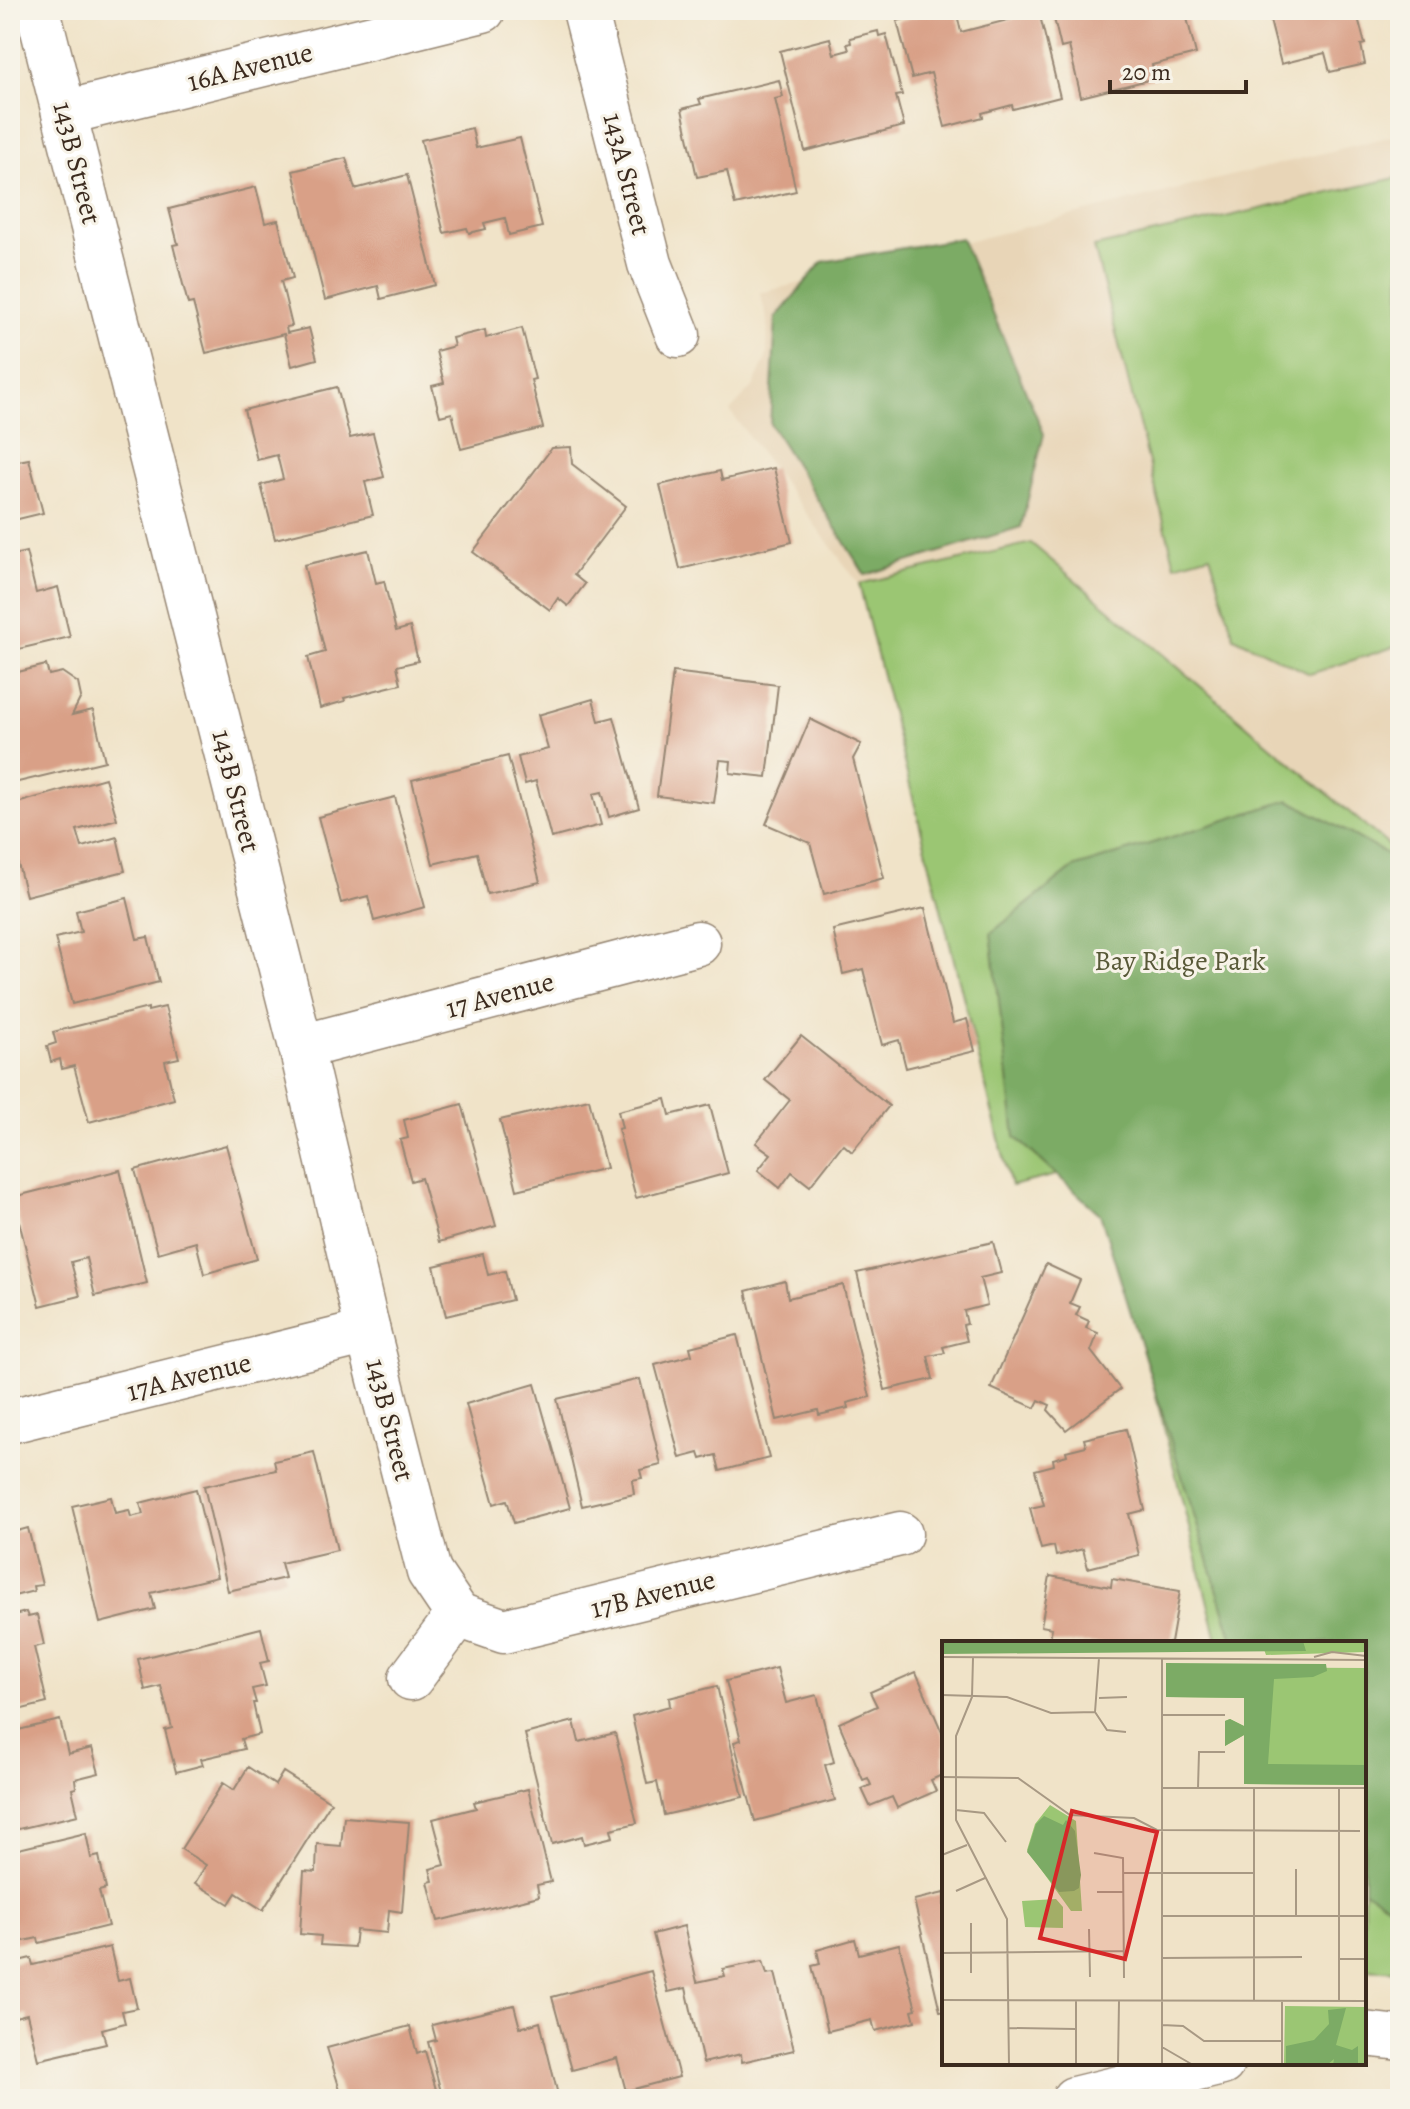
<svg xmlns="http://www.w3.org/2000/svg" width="1410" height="2109" font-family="Alegreya,serif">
<rect width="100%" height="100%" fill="#f7f3e8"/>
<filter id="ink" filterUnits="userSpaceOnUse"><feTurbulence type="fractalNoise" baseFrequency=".0125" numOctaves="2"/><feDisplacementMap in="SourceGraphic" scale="16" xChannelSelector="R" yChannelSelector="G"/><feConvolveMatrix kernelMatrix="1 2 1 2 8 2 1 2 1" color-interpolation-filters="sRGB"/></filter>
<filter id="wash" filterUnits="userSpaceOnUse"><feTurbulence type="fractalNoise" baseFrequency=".006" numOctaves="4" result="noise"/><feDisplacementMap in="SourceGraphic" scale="32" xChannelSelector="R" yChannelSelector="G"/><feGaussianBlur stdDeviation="1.8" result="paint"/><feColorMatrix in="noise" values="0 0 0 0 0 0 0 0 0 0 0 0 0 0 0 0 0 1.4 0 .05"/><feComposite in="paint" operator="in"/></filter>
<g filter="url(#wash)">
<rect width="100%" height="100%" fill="#f0e3c8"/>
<!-- built -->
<path fill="#e8d5b7" d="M1400,134V855L1031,543L859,584L730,411L753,387L767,356L768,322L760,293Z"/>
<!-- green -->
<g fill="#9bc673" stroke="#6b7848" stroke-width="2">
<path d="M1400,177V645L1310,674L1234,637L1210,555L1175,565L1094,247Z"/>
<path d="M1031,543L1400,855V1971L1364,1969V1643H1218L1098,1165L1011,1186L859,584Z"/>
</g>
<!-- forest -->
<g fill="#7cab65" stroke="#5c6a42" stroke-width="2">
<path d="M961,238L1044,434L1021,527L865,575L770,424L776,318L822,262Z"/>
<path d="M1289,800L1400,861V1912L1364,1890V1643H1234L1100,1214L1015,1137L991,933L1073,868Z"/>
</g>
<g id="blocks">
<!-- building -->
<g fill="#d9a087">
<path d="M941,10H956L961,32L1039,12L1060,97L1013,109L1012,105L982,113L983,117L945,127L931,73L912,78L897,21Z"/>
<path d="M1052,10H1185L1196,54L1152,65L1156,78L1081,97L1069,46L1061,48Z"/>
<path d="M1258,10H1356L1365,44L1361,45L1365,64L1330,72L1325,53L1281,64L1268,12L1259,14Z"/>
<path d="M878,31L879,36L886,34L902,95L896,96L904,126L805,151L780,51L830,38L834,54L849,50L847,44L851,43L850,38Z"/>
<path d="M779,80L783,97L775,99L796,191L735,205L727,171L697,177L682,109L701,104L699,99Z"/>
<path d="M472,128L476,148L520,138L542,227L509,235L505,218L484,223L486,229L469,233L467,228L444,233L421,140Z"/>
<path d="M346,158L355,189L407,175L435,285L381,299L378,286L325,300L293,171Z"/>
<path d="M256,187L265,223L278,220L293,278L281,281L292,326L286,327L287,333L309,328L317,359L292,366L284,334L206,353L193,303L188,304L173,245L178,244L169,209Z"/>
<path d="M522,328L535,379L531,380L543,428L461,449L452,413L440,416L432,386L444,383L436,351L454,346L452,338L485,330L486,338Z"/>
<path d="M337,387L350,438L373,433L384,477L365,482L373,515L275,539L261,485L283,479L277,455L257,460L244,410Z"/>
<path d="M10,437L18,461L29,459L43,513L10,521Z"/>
<path d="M571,447L572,464L626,506L574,575L585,584L568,606L558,598L550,610L473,552L552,448Z"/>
<path d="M774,468L792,542L680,569L660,485L720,471L722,480Z"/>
<path d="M368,550L376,583L384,581L396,631L410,627L418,661L397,666L401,684L344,698L345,701L320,708L308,657L325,652L304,565Z"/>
<path d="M26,552L36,593L58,587L70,637L10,651V556Z"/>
<path d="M46,665L49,675L62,672L78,683L81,697L72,715L93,710L105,761L10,784V674Z"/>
<path d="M673,672L778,685L767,777L730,773L731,761L720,760L714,803L657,796Z"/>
<path d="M593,699L599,721L614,717L639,808L609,817L602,792L593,794L601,825L551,838L536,781L525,784L518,757L548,749L538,715Z"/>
<path d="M810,719L861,744L853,759L884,878L824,894L810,843L766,824Z"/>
<path d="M508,756L540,882L487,894L477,853L433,864L412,780Z"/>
<path d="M105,778L117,819L77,830L82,847L117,837L125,871L26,896L10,832V805Z"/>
<path d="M395,797L425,907L374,921L368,896L341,903L318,817Z"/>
<path d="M127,898L137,939L148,937L159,982L72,1004L55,938L81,932L76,911Z"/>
<path d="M925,908L953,1023L967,1019L975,1051L906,1068L899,1040L882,1045L863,969L843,974L833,930Z"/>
<path d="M165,1007L179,1058L165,1061L174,1099L89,1122L74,1066L62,1069L60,1059L51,1062L47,1046L56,1043L53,1032L148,1008V1011Z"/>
<path d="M801,1036L889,1106L852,1152L843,1144L810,1186L792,1172L780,1188L758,1170L771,1154L756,1143L790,1100L765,1080Z"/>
<path d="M589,1099L606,1168L517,1190L500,1120Z"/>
<path d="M666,1099L670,1115L710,1105L728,1173L636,1198L618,1129L622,1128L618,1111Z"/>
<path d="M462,1104L496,1226L439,1242L421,1178L411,1181L400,1140L408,1138L404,1120Z"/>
<path d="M226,1145L257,1259L204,1274L196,1242L158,1253L135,1170Z"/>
<path d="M120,1170L147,1283L95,1296L86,1258L71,1262L80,1296L40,1306L13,1197Z"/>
<path d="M993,1242L1001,1273L980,1278L987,1305L964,1311L967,1324L963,1325L967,1341L943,1347L945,1353L928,1356L933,1379L885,1390L857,1273Z"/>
<path d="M483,1254L488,1275L505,1271L512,1300L446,1316L434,1266Z"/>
<path d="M1046,1264L1080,1280L1070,1303L1080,1307L1076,1315L1089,1321L1086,1328L1098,1333L1091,1351L1120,1389L1066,1430L1048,1410L1050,1405L1039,1400L1035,1408L991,1388Z"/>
<path d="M785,1281L788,1298L843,1285L870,1397L847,1403L848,1408L819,1415L818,1410L777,1420L746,1291Z"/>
<path d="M737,1335L769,1458L720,1471L716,1455L701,1459L699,1453L680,1458L655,1365L692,1355L690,1347Z"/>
<path d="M640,1379L661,1465L640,1470L642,1478L632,1480L634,1494L582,1506L557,1399Z"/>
<path d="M535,1384L570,1508L514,1523L507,1500L494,1504L466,1404Z"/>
<path d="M1126,1429L1145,1510L1129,1514L1139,1555L1088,1568L1083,1549L1056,1556L1054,1546L1041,1549L1030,1508L1044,1505L1035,1470L1054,1465L1053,1459L1067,1455L1066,1451L1086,1446L1084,1439Z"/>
<path d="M314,1452L337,1550L281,1563L285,1578L228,1591L204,1486L276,1470L274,1461Z"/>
<path d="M196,1489L217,1577L151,1593L155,1609L100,1623L72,1506L111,1497L115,1513L129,1510L131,1517L143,1514L140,1503Z"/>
<path d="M28,1528L42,1585L33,1586L34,1591L10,1597V1533Z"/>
<path d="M1050,1576L1111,1587L1112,1579L1180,1591L1171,1643H1049L1052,1628L1041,1626Z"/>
<path d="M26,1612L28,1617L37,1615L44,1645L34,1647L47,1703L10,1712V1616Z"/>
<path d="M261,1628L269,1661L260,1663L266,1686L252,1689L256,1703H253L260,1734L241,1739L244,1749L201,1759L203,1765L176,1772L165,1730L172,1728L161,1686L145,1690L138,1659Z"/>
<path d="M777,1668L786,1703L817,1695L834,1762L825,1765L835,1800L755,1821L734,1742L741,1740L726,1681Z"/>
<path d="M916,1672L944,1737V1774L931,1780L936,1791L897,1808L892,1797L870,1806L862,1789L871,1785L868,1778L863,1780L839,1723L877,1706L870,1692Z"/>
<path d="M717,1686L743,1797L664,1815L657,1782L647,1784L632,1716L670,1706L669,1698Z"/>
<path d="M60,1720L68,1754L92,1748L99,1773L75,1779L76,1788L72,1789L78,1815L10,1831V1732Z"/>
<path d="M574,1721L579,1742L615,1733L637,1823L611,1829L613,1837L584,1844L582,1836L552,1844L525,1734Z"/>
<path d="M248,1767L275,1785L283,1772L331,1802L263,1910L236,1893L229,1904L195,1883L206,1865L181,1849L223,1783L234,1790Z"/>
<path d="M528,1789L551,1882L537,1885L539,1896L438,1921L428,1882L433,1881L430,1869L445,1865L433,1819L476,1808L474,1802Z"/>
<path d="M344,1817L409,1822L402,1912L389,1910L387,1933L356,1930L354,1947L320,1945L321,1936L300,1934L304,1871L316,1872L317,1844L341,1846Z"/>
<path d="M86,1833L91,1858L99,1856L106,1889L99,1891L108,1926L39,1943L38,1938L10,1944V1851Z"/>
<path d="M944,1893V2011H940L914,1900Z"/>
<path d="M684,1926L697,1982L725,1976L723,1969L763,1961L767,1974L775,1973L794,2050L742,2062L741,2054L703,2063L686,1988L668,1992L653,1934Z"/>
<path d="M855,1939L859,1954L899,1944L916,2009L912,2010L915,2021L875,2031L872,2020L828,2031L812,1966L820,1964L817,1950Z"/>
<path d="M110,1947L118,1981L130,1978L137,2008L122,2011L125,2023L102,2029L106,2044L38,2060L27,2014L11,2018L10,1963L31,1958L33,1965Z"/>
<path d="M651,1971L679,2077L626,2091L617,2058L572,2070L552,1997Z"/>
<path d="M514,2005L520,2028L540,2022L559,2099H490L489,2096L451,2099L448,2090L441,2092L428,2042L436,2040L432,2025Z"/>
<path d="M410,2026L417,2054L425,2051L437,2093L428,2095L429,2099H343L327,2048Z"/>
</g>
</g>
</g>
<g filter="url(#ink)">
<use href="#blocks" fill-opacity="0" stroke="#968673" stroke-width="2"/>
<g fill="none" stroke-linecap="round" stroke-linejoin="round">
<defs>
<g id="minor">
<path d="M38,10L301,1047L368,1332L429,1572L458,1615L504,1631L900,1534"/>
<path d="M585,10L650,264L678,335"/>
<path d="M64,113L483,10"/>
<path d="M301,1047L698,943"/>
<path d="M10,1421L368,1332"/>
<path d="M411,1678L458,1615"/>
<path d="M1364,2034L1400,2038"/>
<path d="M1074,2099L1222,2063"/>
</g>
</defs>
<!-- minor casing -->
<use href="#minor" stroke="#968673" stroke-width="47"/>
<!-- minor -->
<use href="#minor" stroke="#fff" stroke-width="44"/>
</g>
</g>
<g text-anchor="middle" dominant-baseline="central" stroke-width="6" stroke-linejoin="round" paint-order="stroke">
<!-- street labels -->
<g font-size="28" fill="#3b2a1e" stroke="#f7f3e8">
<text transform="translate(250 67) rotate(-14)">16A Avenue</text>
<text transform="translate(77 163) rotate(76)">143B Street</text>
<text transform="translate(627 174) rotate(76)">143A Street</text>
<text transform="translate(236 791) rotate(76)">143B Street</text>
<text transform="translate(500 995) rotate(-15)">17 Avenue</text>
<text transform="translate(189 1377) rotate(-14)">17A Avenue</text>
<text transform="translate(390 1420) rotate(76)">143B Street</text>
<text transform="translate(653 1594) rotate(-14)">17B Avenue</text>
</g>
<!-- park labels -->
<g font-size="28" fill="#585938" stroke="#f7f3e8">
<text x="1180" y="961">Bay Ridge Park</text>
</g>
</g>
<!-- overview -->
<g transform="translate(942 1641)">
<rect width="424" height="424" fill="#f0e3c8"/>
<path d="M319,0H424V11L324,14ZM225,26L424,27V144L302,143V94L283,105V80L288,78L302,85V57L224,56ZM108,164L134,180L140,270H129L85,209L93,183ZM114,258L121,266V287L83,286L80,260ZM343,365L424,366V424H342Z" fill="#9bc673"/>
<path d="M0,0H361L364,10L0,13ZM224,22L384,23L385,30L371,36L332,38L326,123L424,124V144L302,143V94L283,105V80L288,78L302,85V57L224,56ZM102,175L121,184L124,179L133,190L139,234L137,247L132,250L117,251L85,211L94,183ZM404,367L394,404L410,409L416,405V424H391L392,418L385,424H344V405L372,399L387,383L386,369Z" fill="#7cab65"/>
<path fill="none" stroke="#a89984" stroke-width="2" d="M0,16L424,19M372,16L390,11L424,15M31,17L30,56L14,95V179L65,278L67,424M0,54L65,56L109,72L153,71M157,57L185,56M153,71L157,17M153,71L165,89L184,91M219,74H283M0,136L76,137L128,174L192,177L215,189L418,190M219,147H424M256,147L257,111H283M312,147V360M397,147V360M14,169L42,172L64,201M152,212L181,217L182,337M0,214L25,204M354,228V274M181,232H312M14,250L43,237M155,251H181M219,275H424M147,288L148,336M0,312L181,310M220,317L360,316M398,318H424M29,332V282M0,359L424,360M340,360V424M220,384L241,385L262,400H340M67,387L134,388M220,406L251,424M134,424V360M176,424L177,360M220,424V18"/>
<path fill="#d62828" fill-opacity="0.15" stroke="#d62828" stroke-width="4" d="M130,170L215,191L183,318L98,297Z"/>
<rect width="424" height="424" fill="none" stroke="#3b2a1e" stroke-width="4"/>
</g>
<!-- margin -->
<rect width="1410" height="2109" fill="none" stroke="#f7f3e8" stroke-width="40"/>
<!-- scale -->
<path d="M1110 80v12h136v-12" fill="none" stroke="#3b2a1e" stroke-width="4"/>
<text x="1122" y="80" font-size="24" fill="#3b2a1e" stroke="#f7f3e8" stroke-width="6" paint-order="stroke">20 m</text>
</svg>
